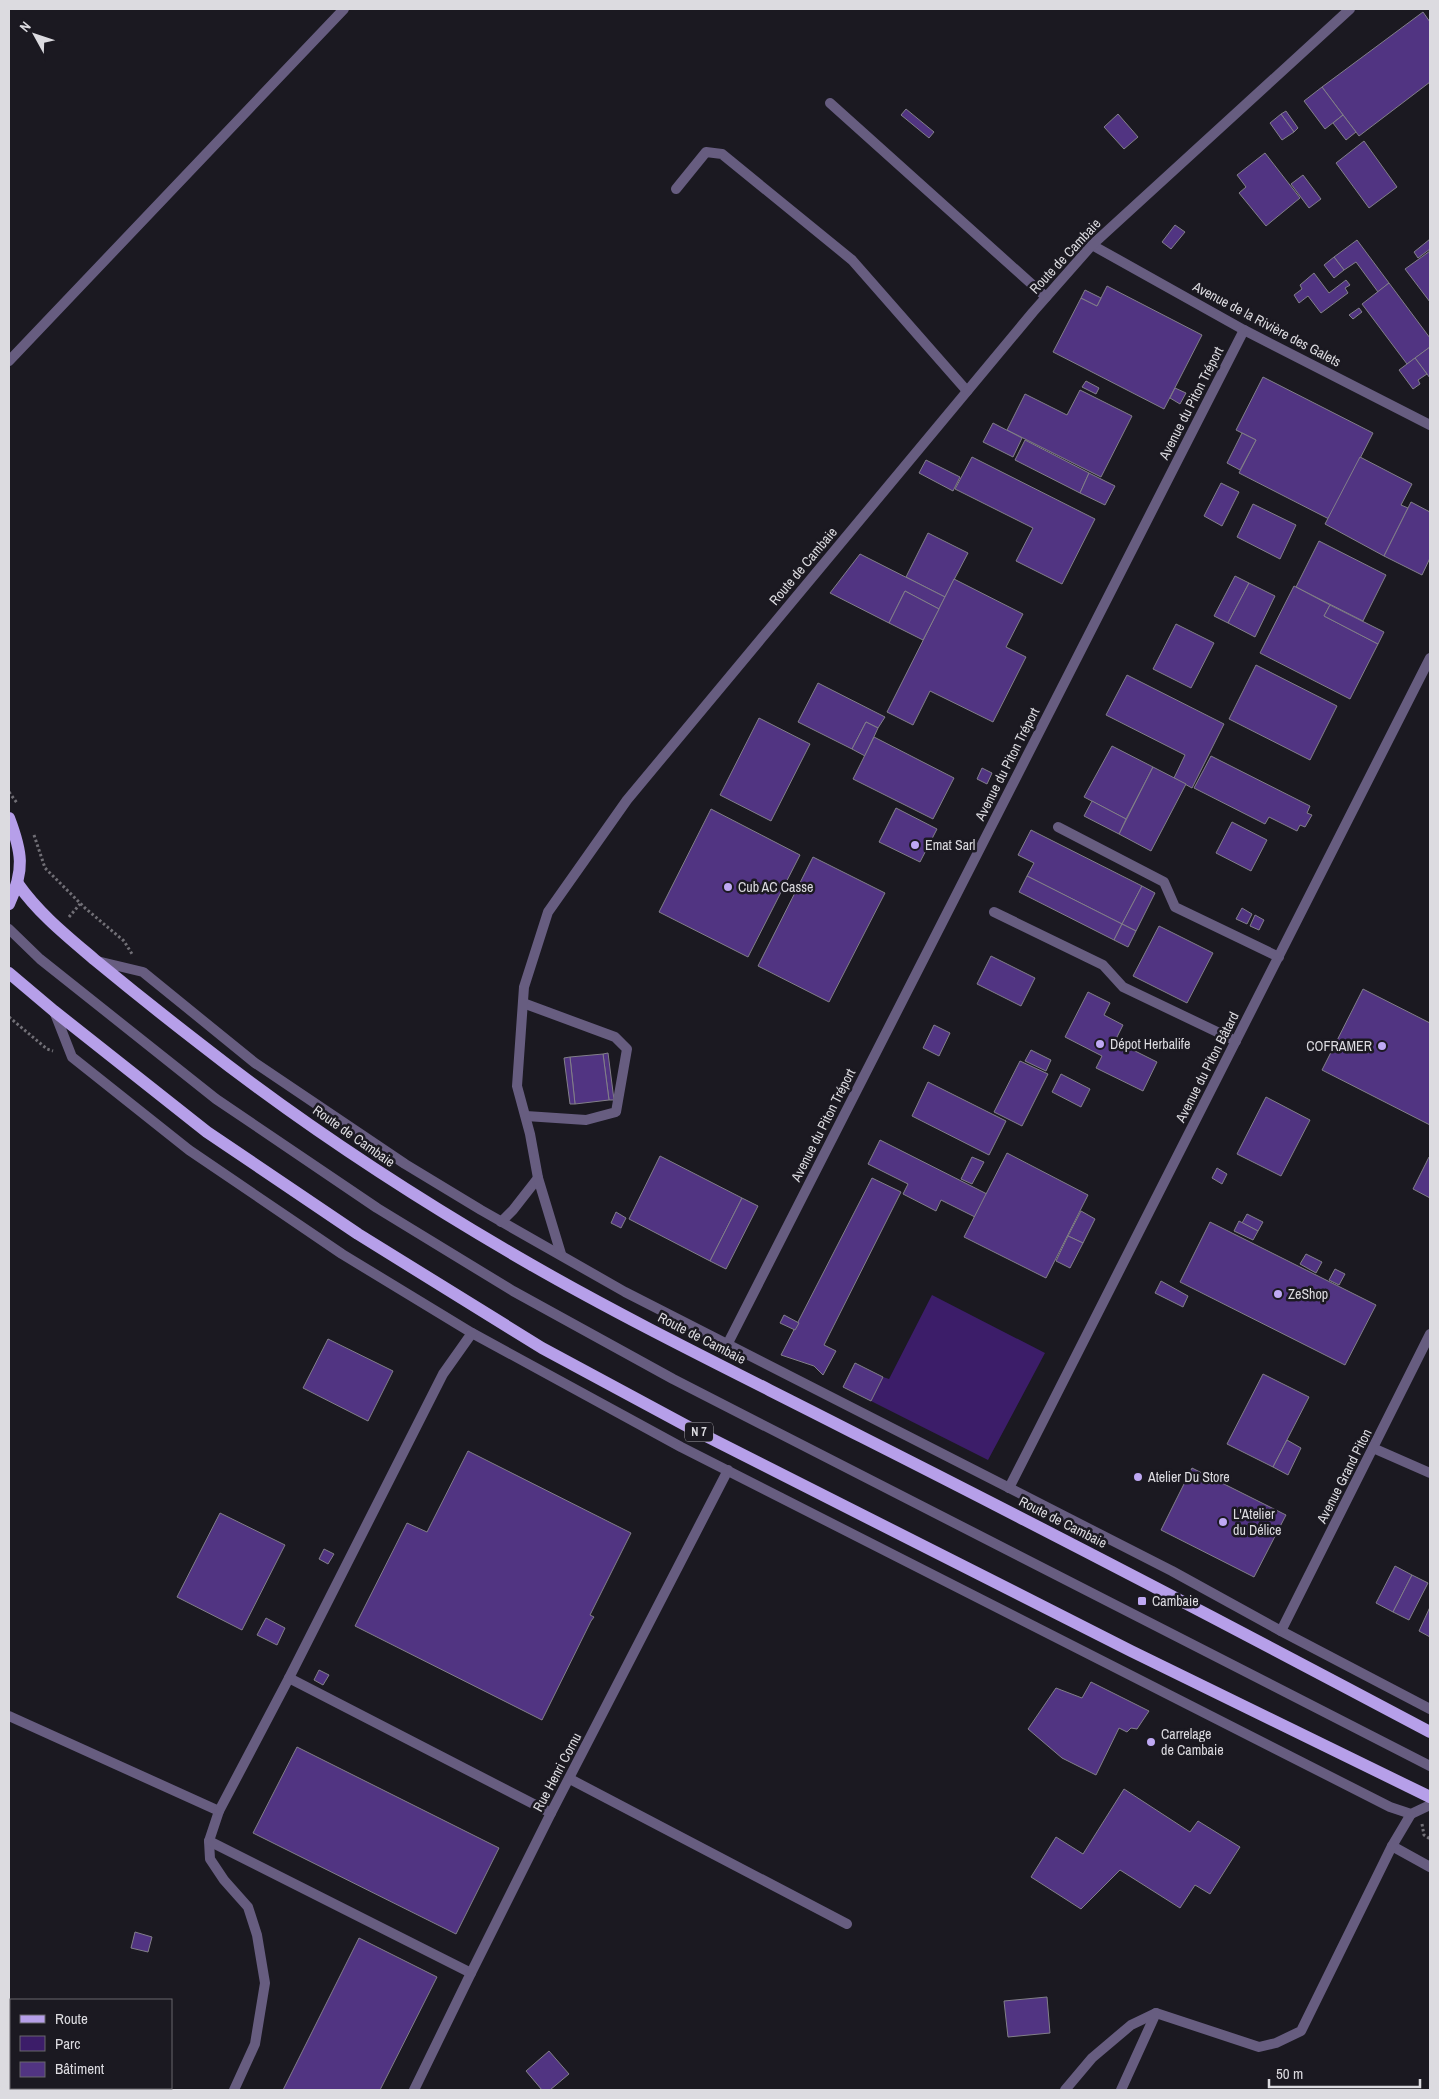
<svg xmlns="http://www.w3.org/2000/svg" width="1439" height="2099" font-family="'Archivo Narrow',sans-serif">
<rect width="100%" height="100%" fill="#1b1921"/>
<!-- green -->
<path fill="#3c1d69" d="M932,1295L1045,1353L988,1460L871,1401L883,1377L889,1379Z"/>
<!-- building -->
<g fill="#513482" stroke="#827f89">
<path d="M1423,12L1430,22V82L1359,136L1322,87Z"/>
<path d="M1322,87L1343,115L1325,129L1304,101Z"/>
<path d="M906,109L934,132L929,138L901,115Z"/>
<path d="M1286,111L1298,128L1294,132L1281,114Z"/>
<path d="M1118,114L1138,137L1124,149L1104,127Z"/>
<path d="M1281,114L1294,132L1282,140L1270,123Z"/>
<path d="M1343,115L1356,132L1346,140L1333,123Z"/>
<path d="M1364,141L1397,187L1369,208L1336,163Z"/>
<path d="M1265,153L1300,198L1266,226L1239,193L1246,187L1237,175Z"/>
<path d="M1303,175L1321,199L1309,208L1291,184Z"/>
<path d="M1175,225L1185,232L1171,249L1162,242Z"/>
<path d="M1430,239V249L1418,258L1414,252Z"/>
<path d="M1357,240L1389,283L1378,292L1356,262L1344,270L1334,257Z"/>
<path d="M1430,251V302L1405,269Z"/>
<path d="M1334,257L1344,270L1334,278L1324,265Z"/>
<path d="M1314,273L1329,293L1346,280L1350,285L1345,288L1348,293L1321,313L1308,296L1299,303L1294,295L1302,289L1300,285Z"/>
<path d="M1389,283L1430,338V347L1407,364L1362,304Z"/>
<path d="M1107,286L1202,335L1164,409L1053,352L1081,298L1097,306Z"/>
<path d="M1085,290L1101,298L1097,306L1081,298Z"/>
<path d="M1359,308L1362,312L1353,319L1349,315Z"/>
<path d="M1430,347V378L1415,358Z"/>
<path d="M1415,358L1427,374L1418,380L1420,384L1413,389L1399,370Z"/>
<path d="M1263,377L1373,433L1329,519L1239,473L1256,440L1236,430Z"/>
<path d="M1086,381L1099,388L1096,394L1082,387Z"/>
<path d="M1175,388L1186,393L1180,404L1170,398Z"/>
<path d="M1080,390L1132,416L1101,477L1007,430L1025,394L1067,415Z"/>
<path d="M993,423L1022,438L1013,457L983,442Z"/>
<path d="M1242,433L1256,440L1240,470L1227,463Z"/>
<path d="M1025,440L1089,473L1080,493L1015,460Z"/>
<path d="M972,457L1095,519L1062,584L1016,561L1033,528L955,489Z"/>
<path d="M1360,457L1412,484L1401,505L1408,508L1384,556L1325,524Z"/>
<path d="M926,460L960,477L953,491L919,473Z"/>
<path d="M1089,473L1115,486L1105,505L1080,493Z"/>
<path d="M1221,483L1239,492L1222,526L1204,516Z"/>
<path d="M1411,502L1430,512V558L1422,575L1384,556Z"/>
<path d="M1253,504L1296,525L1280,559L1237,537Z"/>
<path d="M928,533L968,553L945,597L906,577Z"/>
<path d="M1319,541L1386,575L1363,621L1296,587Z"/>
<path d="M860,554L945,597L939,609L905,591L889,623L830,593Z"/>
<path d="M1235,576L1249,583L1228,623L1214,616Z"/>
<path d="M954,579L1023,614L1006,647L1026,657L993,722L930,691L913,725L887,712Z"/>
<path d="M1249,583L1275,596L1255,637L1228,623Z"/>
<path d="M1294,586L1330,605L1324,616L1378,644L1350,699L1260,653Z"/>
<path d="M905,591L939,609L923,640L889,623Z"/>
<path d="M1330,605L1384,632L1378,644L1324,616Z"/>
<path d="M1176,624L1214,643L1191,688L1153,669Z"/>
<path d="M1256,665L1337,706L1310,760L1229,719Z"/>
<path d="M1127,675L1224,724L1192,788L1174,778L1185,755L1106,715Z"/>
<path d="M818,683L885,717L878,728L866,722L852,749L798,722Z"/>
<path d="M759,718L810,744L771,821L720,795Z"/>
<path d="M866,722L878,728L865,756L852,749Z"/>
<path d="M874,737L954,778L933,819L853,779Z"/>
<path d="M1112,746L1153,767L1126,819L1084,797Z"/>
<path d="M1211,756L1310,806L1307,813L1312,815L1305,827L1300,825L1297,831L1269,817L1265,824L1194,788Z"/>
<path d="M1153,767L1186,784L1151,851L1119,834Z"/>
<path d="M982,768L992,773L987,784L977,779Z"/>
<path d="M1092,801L1126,819L1119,834L1084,816Z"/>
<path d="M896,808L937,829L920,862L879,842Z"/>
<path d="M711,809L800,855L748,957L659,912Z"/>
<path d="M1232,822L1267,840L1251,871L1216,853Z"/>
<path d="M1031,830L1142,886L1122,924L1027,876L1034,863L1018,855Z"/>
<path d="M813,857L885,893L829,1002L758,966Z"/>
<path d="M1027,876L1122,924L1114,940L1019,892Z"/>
<path d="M1142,886L1155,893L1136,931L1122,924Z"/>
<path d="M1242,908L1252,914L1247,924L1236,919Z"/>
<path d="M1255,915L1264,920L1259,930L1250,926Z"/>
<path d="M1122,924L1136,931L1128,947L1114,940Z"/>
<path d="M1159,926L1213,953L1187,1003L1133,976Z"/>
<path d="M991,956L1035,978L1021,1006L977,984Z"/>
<path d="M1363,989L1430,1023V1125L1322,1070Z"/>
<path d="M1088,992L1110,1003L1104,1015L1123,1025L1115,1041L1157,1062L1143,1091L1096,1068L1102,1056L1065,1037Z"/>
<path d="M934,1025L950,1033L939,1056L923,1048Z"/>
<path d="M1031,1050L1051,1060L1046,1071L1025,1061Z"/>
<path d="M608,1053L614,1100H609L603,1054Z"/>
<path d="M603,1054L609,1100L575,1104L570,1057Z"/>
<path d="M570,1057L575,1104H570L564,1058Z"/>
<path d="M1020,1061L1048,1074L1022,1126L994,1112Z"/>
<path d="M1061,1074L1090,1089L1081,1107L1052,1092Z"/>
<path d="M928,1082L1006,1121L989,1155L912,1116Z"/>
<path d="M1266,1097L1310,1120L1281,1176L1237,1154Z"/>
<path d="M880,1140L987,1194L975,1217L941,1200L936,1211L903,1194L908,1184L868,1164Z"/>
<path d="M1007,1153L1088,1195L1046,1278L964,1237Z"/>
<path d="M660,1156L742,1198L710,1261L629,1219Z"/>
<path d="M972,1157L984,1162L972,1184L961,1179Z"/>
<path d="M1429,1157H1430V1198L1413,1189Z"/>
<path d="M1217,1168L1227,1174L1222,1184L1212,1178Z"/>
<path d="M872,1178L901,1192L824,1345L836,1351L823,1375L814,1366L781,1355Z"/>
<path d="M742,1198L758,1206L726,1269L710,1261Z"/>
<path d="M1081,1211L1095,1219L1083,1243L1068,1236Z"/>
<path d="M616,1212L626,1218L621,1228L611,1223Z"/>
<path d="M1247,1214L1263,1222L1258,1231L1242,1223Z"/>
<path d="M1239,1221L1258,1231L1253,1240L1234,1231Z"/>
<path d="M1210,1222L1376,1305L1345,1365L1180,1282Z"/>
<path d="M1068,1236L1083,1243L1070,1268L1056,1261Z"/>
<path d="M1306,1254L1322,1262L1316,1273L1300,1264Z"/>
<path d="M1335,1269L1345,1274L1339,1285L1329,1280Z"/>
<path d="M1161,1281L1188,1296L1183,1307L1155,1293Z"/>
<path d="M784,1315L799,1323L795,1330L780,1323Z"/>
<path d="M328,1339L393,1371L368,1421L303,1388Z"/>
<path d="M855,1363L883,1377L871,1401L843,1387Z"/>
<path d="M1263,1374L1309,1397L1273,1467L1227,1444Z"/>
<path d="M1287,1440L1301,1448L1288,1475L1273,1467Z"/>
<path d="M468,1451L631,1533L590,1615L594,1617L591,1621L542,1720L355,1626L407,1523L427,1532Z"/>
<path d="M1192,1468L1286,1515L1254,1577L1161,1530Z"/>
<path d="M220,1513L285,1545L242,1630L177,1597Z"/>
<path d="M324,1549L334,1554L328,1564L319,1559Z"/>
<path d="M1395,1566L1412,1575L1393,1612L1376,1603Z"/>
<path d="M1412,1575L1428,1583L1409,1620L1393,1612Z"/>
<path d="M1430,1607V1637L1419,1631Z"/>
<path d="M266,1618L285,1628L277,1645L257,1635Z"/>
<path d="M319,1670L329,1675L323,1685L314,1680Z"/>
<path d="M1091,1682L1149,1711L1137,1729L1131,1728L1127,1732L1119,1728L1096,1775L1062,1758L1028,1729L1056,1688L1082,1698Z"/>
<path d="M297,1747L499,1848L456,1934L253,1833Z"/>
<path d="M1124,1789L1190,1832L1198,1821L1240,1847L1210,1894L1195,1885L1180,1908L1120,1870L1081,1909L1031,1877L1056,1837L1083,1854Z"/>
<path d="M135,1932L152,1937L148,1952L131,1948Z"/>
<path d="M359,1938L437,1977L434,1983L380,2090H283Z"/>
<path d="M1047,1997L1050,2033L1008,2037L1004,2001Z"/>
<path d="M549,2051L569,2074L550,2090H542L526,2071Z"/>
</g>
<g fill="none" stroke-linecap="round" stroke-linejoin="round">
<!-- path -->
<g stroke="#716f76" stroke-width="3" stroke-dasharray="2.5 2.5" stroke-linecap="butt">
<path d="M9,792L17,803"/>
<path d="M34,835L45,868L85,908L124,941L132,954"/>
<path d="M69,917L80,904"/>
<path d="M9,1017L47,1049L53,1051"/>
<path d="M1422,1824L1424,1835L1430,1839"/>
</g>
<!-- lane -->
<g stroke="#675d80" stroke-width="10">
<path d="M830,103L1046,297"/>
<path d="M676,189L706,152L722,154L852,260L967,391"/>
<path d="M9,361L344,9"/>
<path d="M1058,827L1164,882L1175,907L1279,957"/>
<path d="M994,912L1103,965L1123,987L1236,1041"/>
<path d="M9,929L40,959L216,1099L377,1208L513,1291L673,1379L1430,1766"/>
<path d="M523,1003L615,1037L627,1049L616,1112L586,1120L526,1116"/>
<path d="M1373,1448L1430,1473"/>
<path d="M289,1678L551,1813"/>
<path d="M9,1716L219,1811L209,1841L210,1859L224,1880L248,1907L257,1935L265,1983L255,2044L234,2090"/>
<path d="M570,1779L847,1924"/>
<path d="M209,1841L471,1973"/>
<path d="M1392,1846L1430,1867"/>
<path d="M1121,2090L1156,2013"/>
</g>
<!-- street -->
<g stroke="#675d80" stroke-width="10">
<path d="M1092,245L1244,330L1430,425"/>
<path d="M97,961L143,972L255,1063L405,1164L481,1210L625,1292L1172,1571L1281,1631L1430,1709"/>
<path d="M54,1011L72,1057L189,1150L342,1254L472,1333L681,1447L1390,1807L1411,1814L1430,1805"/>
<path d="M501,1222L513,1210L538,1178"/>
<path d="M561,1254L538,1178L530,1134L517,1086L524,987L548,912L627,800L1033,312L1092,245L1350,9"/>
<path d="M727,1345L1244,330"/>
<path d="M1009,1488L1430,658"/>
<path d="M1281,1631L1430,1334"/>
<path d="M219,1811L289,1678L443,1374L472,1333"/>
<path d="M414,2090L471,1973L551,1813L728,1470"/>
<path d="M1065,2090L1092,2058L1131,2025L1156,2013L1259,2047L1276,2043L1301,2031L1392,1846L1411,1814"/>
</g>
<!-- primary -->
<g stroke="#b69fe9" stroke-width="12">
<path d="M9,818C22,852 25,870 9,904"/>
<path d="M18,884C39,914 68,937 95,960C129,988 164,1016 199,1043C302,1124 417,1199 530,1264C638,1326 751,1380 862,1437C1052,1533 1242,1632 1430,1732"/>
<path d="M9,973L54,1011L207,1132L358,1234L542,1348L698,1432L1131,1651L1430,1797"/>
</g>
</g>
<!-- markers -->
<g fill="#bfa9f4" stroke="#1b1921" stroke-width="2">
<circle cx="915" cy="845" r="5"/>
<circle cx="728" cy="887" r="5"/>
<circle cx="1100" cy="1044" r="5"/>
<circle cx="1382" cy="1046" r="5"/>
<circle cx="1278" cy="1294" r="5"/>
<circle cx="1138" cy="1477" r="5"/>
<circle cx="1223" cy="1522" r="5"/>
<rect x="1137" y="1596" width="10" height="10" rx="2.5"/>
<circle cx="1151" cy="1742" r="5"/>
</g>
<g text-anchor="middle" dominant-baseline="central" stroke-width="5" stroke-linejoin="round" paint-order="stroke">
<!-- shield labels -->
<rect fill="#1b1921" stroke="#a2a1a7" stroke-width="1" x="685" y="1422.5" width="28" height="19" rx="4"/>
<g font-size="12" font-weight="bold" fill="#dcdbe0">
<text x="699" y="1432">N 7</text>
</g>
<!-- street labels -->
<g font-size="14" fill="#dcdbe0" stroke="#1b1921">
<text transform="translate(1065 256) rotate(-47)">Route de Cambaie</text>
<text transform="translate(1267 324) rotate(28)">Avenue de la Rivière des Galets</text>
<text transform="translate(1191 403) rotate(-63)">Avenue du Piton Tréport</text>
<text transform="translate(803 566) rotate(-50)">Route de Cambaie</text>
<text transform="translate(1007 764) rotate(-63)">Avenue du Piton Tréport</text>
<text transform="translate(1207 1067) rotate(-63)">Avenue du Piton Bâtard</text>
<text transform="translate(823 1125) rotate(-63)">Avenue du Piton Tréport</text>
<text transform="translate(354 1136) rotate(35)">Route de Cambaie</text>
<text transform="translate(702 1338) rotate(27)">Route de Cambaie</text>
<text transform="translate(1344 1476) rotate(-63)">Avenue Grand Piton</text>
<text transform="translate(1063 1522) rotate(27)">Route de Cambaie</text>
<text transform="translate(557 1772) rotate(-62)">Rue Henri Cornu</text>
</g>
<!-- poi labels -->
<g font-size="14" fill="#dcdbe0" stroke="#1b1921" text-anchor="start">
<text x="925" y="845">Emat Sarl</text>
<text x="738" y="887">Cub AC Casse</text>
<text x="1110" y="1044">Dépot Herbalife</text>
<text x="1372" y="1046" text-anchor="end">COFRAMER</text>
<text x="1288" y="1294">ZeShop</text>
<text x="1148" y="1477">Atelier Du Store</text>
<text x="1233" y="1514">L'Atelier<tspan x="1233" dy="16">du Délice</tspan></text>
<text x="1152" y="1601">Cambaie</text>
<text x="1161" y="1734">Carrelage<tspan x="1161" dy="16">de Cambaie</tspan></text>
</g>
</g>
<!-- border -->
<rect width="1439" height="2099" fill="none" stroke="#dcdbe0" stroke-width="20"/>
<!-- legend -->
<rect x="10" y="1999" width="162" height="90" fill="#1b1921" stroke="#68676d"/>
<rect x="20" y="2015" width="25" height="8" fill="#b69fe9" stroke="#68676d"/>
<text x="55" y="2024" font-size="15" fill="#dcdbe0">Route</text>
<rect x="20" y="2036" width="25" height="15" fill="#3c1d69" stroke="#68676d"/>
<text x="55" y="2049" font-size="15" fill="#dcdbe0">Parc</text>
<rect x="20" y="2062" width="25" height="15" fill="#513482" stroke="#68676d"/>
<text x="55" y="2074" font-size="15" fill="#dcdbe0">Bâtiment</text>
<!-- north arrow -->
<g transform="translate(35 35) rotate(310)" stroke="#1b1921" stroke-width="4" paint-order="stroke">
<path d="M0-4L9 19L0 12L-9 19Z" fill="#dcdbe0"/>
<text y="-8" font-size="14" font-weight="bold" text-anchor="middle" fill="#dcdbe0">N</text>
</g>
<!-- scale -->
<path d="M1269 2079v8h151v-8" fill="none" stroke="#dcdbe0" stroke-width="2.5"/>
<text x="1276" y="2079" font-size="15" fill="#dcdbe0" stroke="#1b1921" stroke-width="4" paint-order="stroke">50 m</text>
</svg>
